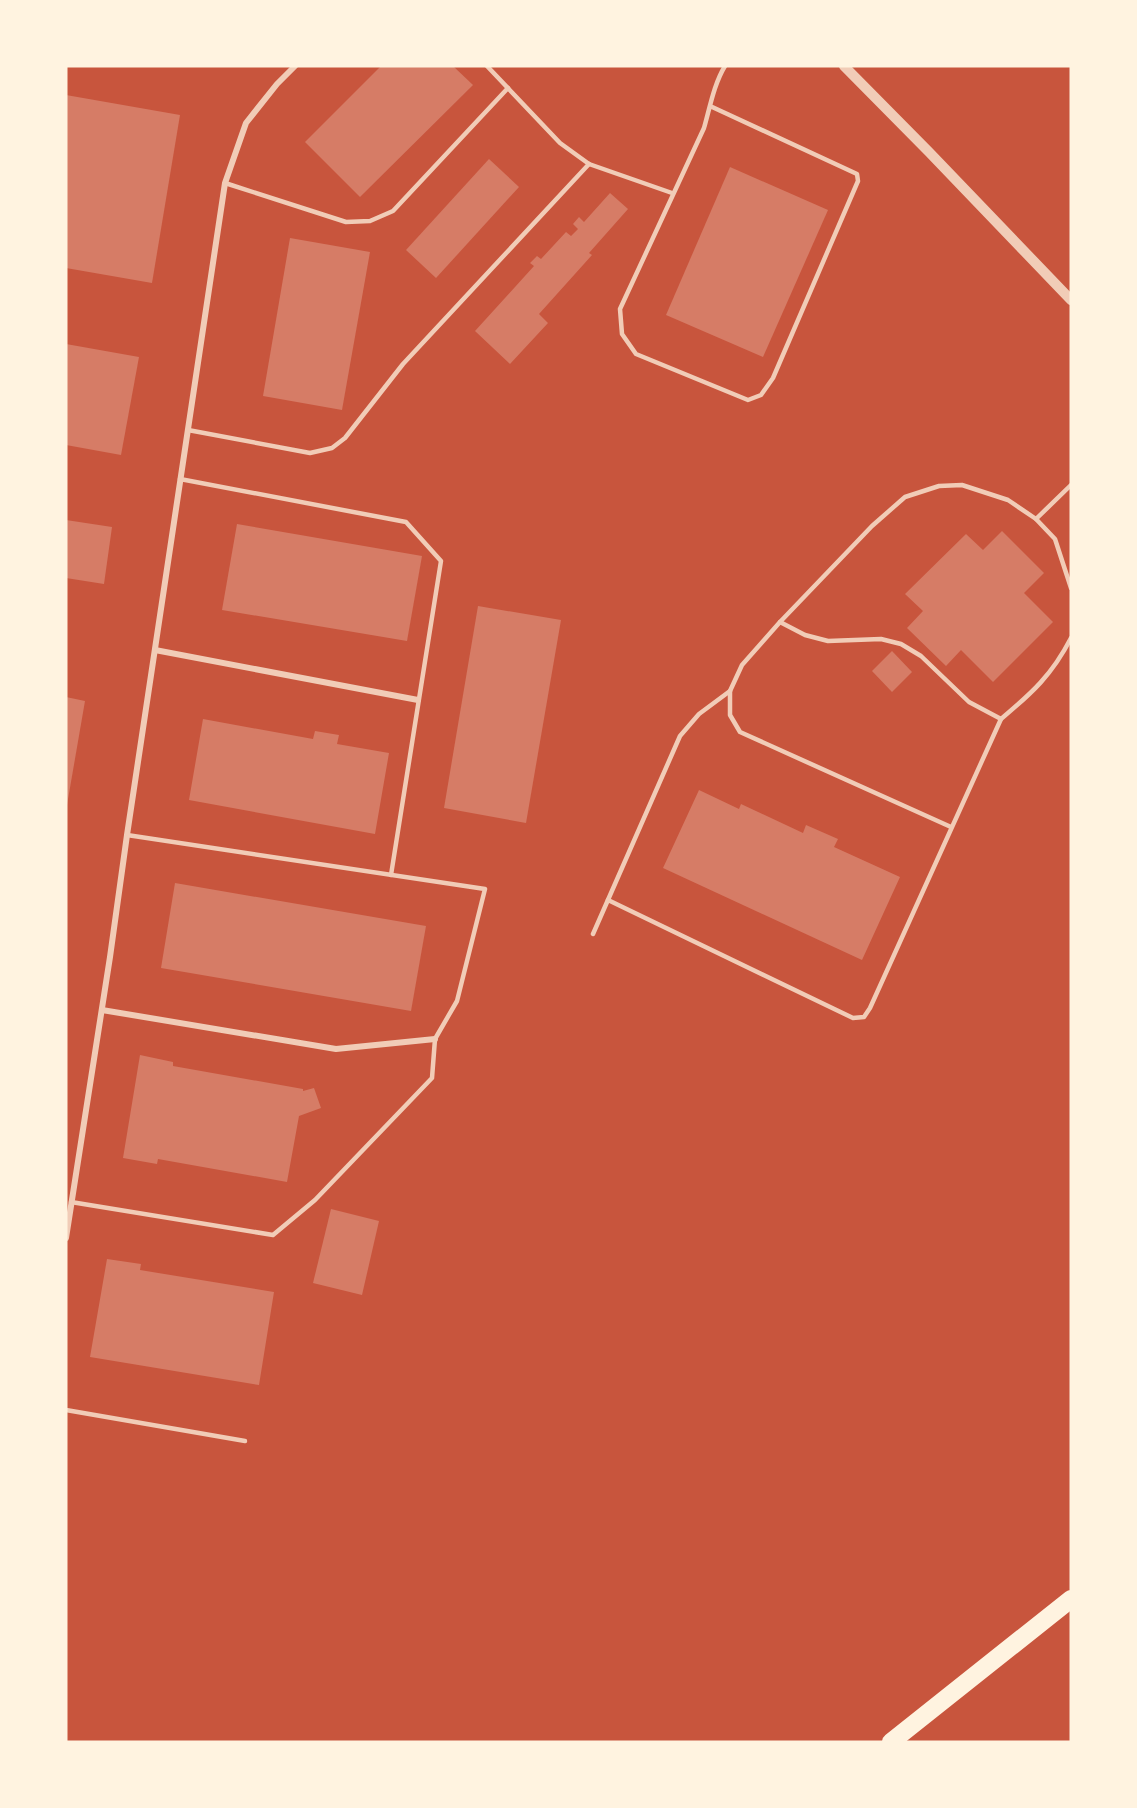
<svg xmlns="http://www.w3.org/2000/svg" width="1137" height="1808" font-family="'Titillium Web',sans-serif">
<rect width="100%" height="100%" fill="#c8553d"/>
<!-- building -->
<g fill="#d67c66">
<path d="M381,66H453L473,85L360,197L305,142Z"/>
<path d="M66,95L180,115L152,283L66,268Z"/>
<path d="M489,159L519,187L436,278L406,250Z"/>
<path d="M730,167L828,210L763,357L666,315Z"/>
<path d="M610,193L628,209L589,253L592,255L539,314L548,323L510,364L475,331L534,266L530,263L537,256L541,259L566,232L571,236L578,229L573,224L579,217L584,222Z"/>
<path d="M290,238L370,252L342,410L263,396Z"/>
<path d="M66,344L139,357L121,455L66,445Z"/>
<path d="M66,520L112,527L104,584L66,578Z"/>
<path d="M237,524L422,556L407,641L222,610Z"/>
<path d="M1002,531L1044,573L1024,593L1053,622L993,682L961,650L946,666L907,628L923,611L905,594L966,534L983,550Z"/>
<path d="M478,606L561,620L526,823L444,808Z"/>
<path d="M892,651L912,672L892,692L872,671Z"/>
<path d="M66,697L85,701L67,805L66,804Z"/>
<path d="M203,719L313,739L315,731L339,735L337,744L389,753L375,834L189,800Z"/>
<path d="M699,790L739,809L741,804L803,833L806,825L838,839L834,847L900,877L862,960L663,868Z"/>
<path d="M175,883L426,926L411,1011L161,968Z"/>
<path d="M140,1055L173,1062V1066L303,1089V1091L314,1088L321,1108L299,1116L287,1182L158,1159L157,1164L123,1158Z"/>
<path d="M331,1209L379,1221L362,1295L313,1283Z"/>
<path d="M107,1259L141,1264L140,1270L274,1292L259,1385L90,1357Z"/>
</g>
<g fill="none" stroke-linecap="round" stroke-linejoin="round">
<!-- service -->
<g stroke="#f1ccb7" stroke-width="4.5">
<path d="M487,66L560,143L589,164L672,193"/>
<path d="M710,106L857,174L858,181L773,378L761,395L748,400L636,354L622,334L620,309L704,128C710,107 714,84 725,66"/>
<path d="M225,183L346,222L370,221L393,211L508,88"/>
<path d="M188,430L310,453L332,448L345,438L403,364L589,164"/>
<path d="M180,479L406,522L441,561L391,875"/>
<path d="M1036,519L1071,485"/>
<path d="M780,622L805,635L828,641L881,639L901,644L921,656L969,702L1001,719"/>
<path d="M951,827L740,732L730,715V691L742,665L780,622L872,526L905,497L939,486L962,485L1008,500L1036,519L1055,539L1071,588"/>
<path d="M608,900L853,1018L864,1017L870,1008L1001,719C1032,693 1052,675 1071,638"/>
<path d="M593,934L680,736L699,714L730,691"/>
<path d="M71,1202L273,1235L315,1200L432,1078L435,1039L457,1001L485,889L127,835"/>
<path d="M66,1410L245,1441"/>
</g>
<!-- minor -->
<g stroke="#f1ccb7" stroke-width="6">
<path d="M155,650L418,700"/>
<path d="M102,1010L336,1049L435,1039"/>
<path d="M66,1238L110,957L127,835L225,183L246,123L277,84L295,66"/>
</g>
<!-- tertiary -->
<path stroke="#f1ccb7" stroke-width="10" d="M844,66L929,152L1071,300"/>
<!-- motorway -->
<path stroke="#fff3e0" stroke-width="18" d="M891,1742L1071,1599"/>
</g>
<!-- border -->
<rect width="1137" height="1808" fill="none" stroke="#fff3e0" stroke-width="135"/>
</svg>
